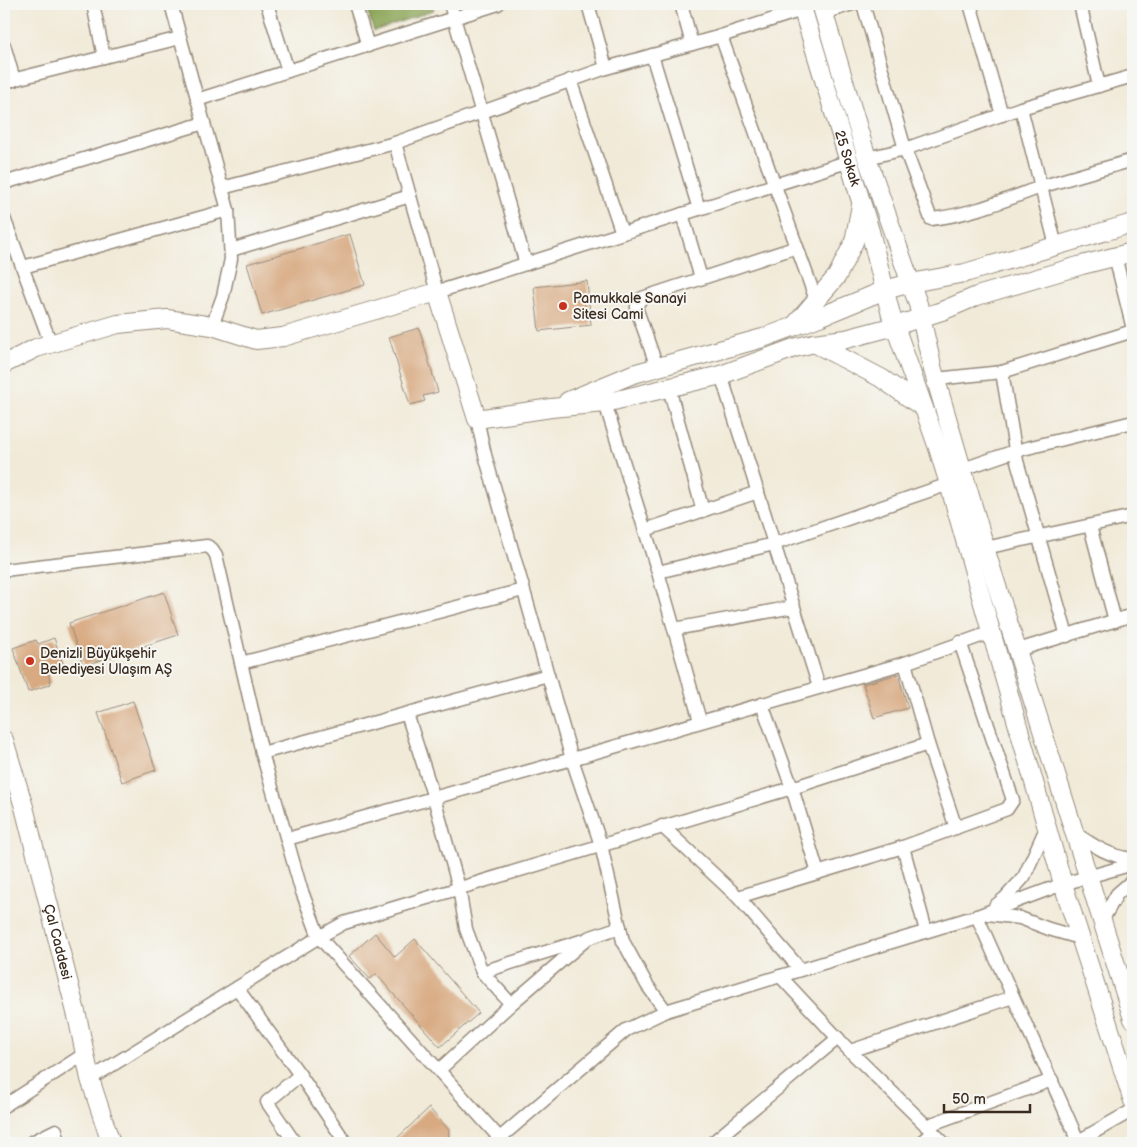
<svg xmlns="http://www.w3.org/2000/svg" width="1137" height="1147" font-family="'Balsamiq Sans',sans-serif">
<rect width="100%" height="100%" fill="#f6f6f2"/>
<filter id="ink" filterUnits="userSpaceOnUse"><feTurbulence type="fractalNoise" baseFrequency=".02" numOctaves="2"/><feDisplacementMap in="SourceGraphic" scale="10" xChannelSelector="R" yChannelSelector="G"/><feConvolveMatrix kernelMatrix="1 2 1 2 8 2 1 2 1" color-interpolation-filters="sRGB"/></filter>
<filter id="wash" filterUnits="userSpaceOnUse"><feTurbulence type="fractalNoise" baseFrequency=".0096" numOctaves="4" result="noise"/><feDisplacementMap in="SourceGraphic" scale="20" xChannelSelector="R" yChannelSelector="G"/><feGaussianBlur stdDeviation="1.12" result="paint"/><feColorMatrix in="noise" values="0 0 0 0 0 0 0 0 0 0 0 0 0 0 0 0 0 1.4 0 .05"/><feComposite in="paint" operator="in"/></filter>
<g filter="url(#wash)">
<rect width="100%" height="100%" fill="#f1ead8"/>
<!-- forest -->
<path fill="#8da658" stroke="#64683b" d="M365,4H432L434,10L374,31Z"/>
<g id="blocks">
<!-- building -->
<g fill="#d8aa82">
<path d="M350,234L365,285L262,315L247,264Z"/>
<path d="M587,281L591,325L539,331L534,287Z"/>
<path d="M419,328L438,392L423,396L425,401L410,405L389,337Z"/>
<path d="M164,592L178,635L83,666L69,623Z"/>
<path d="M54,638L64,667L48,673L51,684L28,692L13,648L36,640L38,644Z"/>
<path d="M898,674L908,708L874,718L863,684Z"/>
<path d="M133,701L156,770L122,782L98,713Z"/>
<path d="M375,933L395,957L415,939L479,1013L440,1047L376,974L370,979L349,956Z"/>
<path d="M429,1108L449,1130L448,1143H392Z"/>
</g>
</g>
</g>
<g filter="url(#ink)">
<use href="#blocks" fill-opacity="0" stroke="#968a7b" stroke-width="1"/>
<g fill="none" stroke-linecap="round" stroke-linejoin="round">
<defs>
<g id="street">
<path d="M93,4L104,57"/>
<path d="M171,4L228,210L231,259L223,296L212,326"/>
<path d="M267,4L288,71"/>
<path d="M355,4L368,46"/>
<path d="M450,4L526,264"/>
<path d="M588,4L606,68"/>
<path d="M681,4L692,44"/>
<path d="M863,4L905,149L931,219C970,215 1005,200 1041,187C1072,177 1103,169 1133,160"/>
<path d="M970,4L1002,115"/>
<path d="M1080,4L1099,86"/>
<path d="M824,13L852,4"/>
<path d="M721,36L816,300"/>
<path d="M4,45L14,80"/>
<path d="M652,55L699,209"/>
<path d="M570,80L622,233"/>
<path d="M4,82L180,38"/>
<path d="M197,100L498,4"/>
<path d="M1021,108L1056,246"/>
<path d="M395,143L437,292L850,161"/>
<path d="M867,158L905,149L1021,108L1133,76"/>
<path d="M4,183L204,123"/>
<path d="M222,188L395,143L606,68L721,36L802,10"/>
<path d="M682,214L701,278"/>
<path d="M4,218L51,344"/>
<path d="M231,250L410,196"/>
<path d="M1115,256L1133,329"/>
<path d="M23,267L228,210"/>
<path d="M657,367L637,310V304L642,298L797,247"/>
<path d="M1002,372L1017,461L1067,636"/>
<path d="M721,375L819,687"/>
<path d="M936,379L1002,372L1133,331"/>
<path d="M669,388L703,511"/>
<path d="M605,403L658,572L700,721"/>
<path d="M477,419L485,455L572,759L601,845L623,941L647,985L666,1011"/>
<path d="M963,469L1015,451L1133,422"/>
<path d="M1090,526L1115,621"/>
<path d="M645,530L758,492"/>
<path d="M985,548L1133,516"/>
<path d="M4,570L207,546L212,549L216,555L262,753L301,889L319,937L504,1143"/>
<path d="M658,572L774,544L949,484"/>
<path d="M674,629L793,607"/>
<path d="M1018,650L1133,615"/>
<path d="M241,663L523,590"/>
<path d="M905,663L928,744L956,828"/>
<path d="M762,704L792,788L818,873"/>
<path d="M407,714L434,798L459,888L466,929L482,972L511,1004"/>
<path d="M262,753L548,675"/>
<path d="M662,826L738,897L800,969"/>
<path d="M1075,833C1094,846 1110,857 1133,859"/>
<path d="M287,839L572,759L905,663L992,632"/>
<path d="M903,847L926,931"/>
<path d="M738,897L903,847L1007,809L1013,800L960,642"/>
<path d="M995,906L1005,898L1024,877L1046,828"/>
<path d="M988,914L1020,918L1049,929L1080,938"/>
<path d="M977,916C1010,992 1046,1066 1078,1141"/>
<path d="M1103,919L1117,894L1133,880"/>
<path d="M482,972L581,941"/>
<path d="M780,976L846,1047L944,1143"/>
<path d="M237,988L300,1075L267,1102L295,1143"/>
<path d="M850,1051L1013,997"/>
<path d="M439,1070L511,1004L588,938L620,927"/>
<path d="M300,1075L346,1143"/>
<path d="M90,1079L319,937L344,923L792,788L928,744"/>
<path d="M4,1106L86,1053"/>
<path d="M926,1126L1052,1080"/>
<path d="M30,1143L56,1130L59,1143"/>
<path d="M494,1143L626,1030L666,1011L977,916L1063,884L1133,864"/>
<path d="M712,1143L838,1038"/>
<path d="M920,1143L933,1132"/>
<path d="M1075,1143L1133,1110"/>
</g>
<g id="secondary">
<path id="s1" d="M801,4L870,231L891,315L938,448L949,484L1063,884L1133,1101"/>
<path d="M821,4L867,158L918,304L933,370L989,561L1133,1019"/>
<path d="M794,326L837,276L854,242L861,205"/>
<path d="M814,343L881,378L924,408"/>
<path d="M4,364L36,348L118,324L167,319L212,326L256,340L283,337L437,292L477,419L551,408L605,403L721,375L794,348L814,343L846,339L895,326L942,311L977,296L1082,265L1133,252"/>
<path d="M568,401L633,374L763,338L822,316L885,290L911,283L965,273L1133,223"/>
<path id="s2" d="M4,740L24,807L78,1020L90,1079L111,1143"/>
</g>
</defs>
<!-- street casing -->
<use href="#street" stroke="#968a7b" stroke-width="15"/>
<!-- secondary casing -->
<use href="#secondary" stroke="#968a7b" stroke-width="20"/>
<!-- street -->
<use href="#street" stroke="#fff" stroke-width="12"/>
<!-- secondary -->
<use href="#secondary" stroke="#fff" stroke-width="18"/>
</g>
</g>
<!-- markers -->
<g fill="#c8321e" stroke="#f6f6f2" stroke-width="2">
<circle cx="563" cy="306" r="5"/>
<circle cx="30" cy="661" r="5"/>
</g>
<g text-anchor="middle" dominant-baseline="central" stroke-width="4" stroke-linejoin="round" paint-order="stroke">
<!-- street labels -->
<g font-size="14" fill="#3b2a1e" stroke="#f6f6f2">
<text stroke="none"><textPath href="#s1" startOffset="161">25 Sokak</textPath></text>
<text stroke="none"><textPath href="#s2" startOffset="209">Çal Caddesi</textPath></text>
</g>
<!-- poi labels -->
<g font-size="14" fill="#3b2a1e" stroke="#f6f6f2" text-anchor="start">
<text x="573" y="298">Pamukkale Sanayi<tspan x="573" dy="16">Sitesi Cami</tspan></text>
<text x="40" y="653">Denizli Büyükşehir<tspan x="40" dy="16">Belediyesi Ulaşım AŞ</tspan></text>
</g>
</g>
<!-- margin -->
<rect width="1137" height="1147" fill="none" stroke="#f6f6f2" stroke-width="20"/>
<!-- scale -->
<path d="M944 1104v8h86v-8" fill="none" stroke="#3b2a1e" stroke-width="2.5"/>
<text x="952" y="1104" font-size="15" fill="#3b2a1e" stroke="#f6f6f2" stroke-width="4" paint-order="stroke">50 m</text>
</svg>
